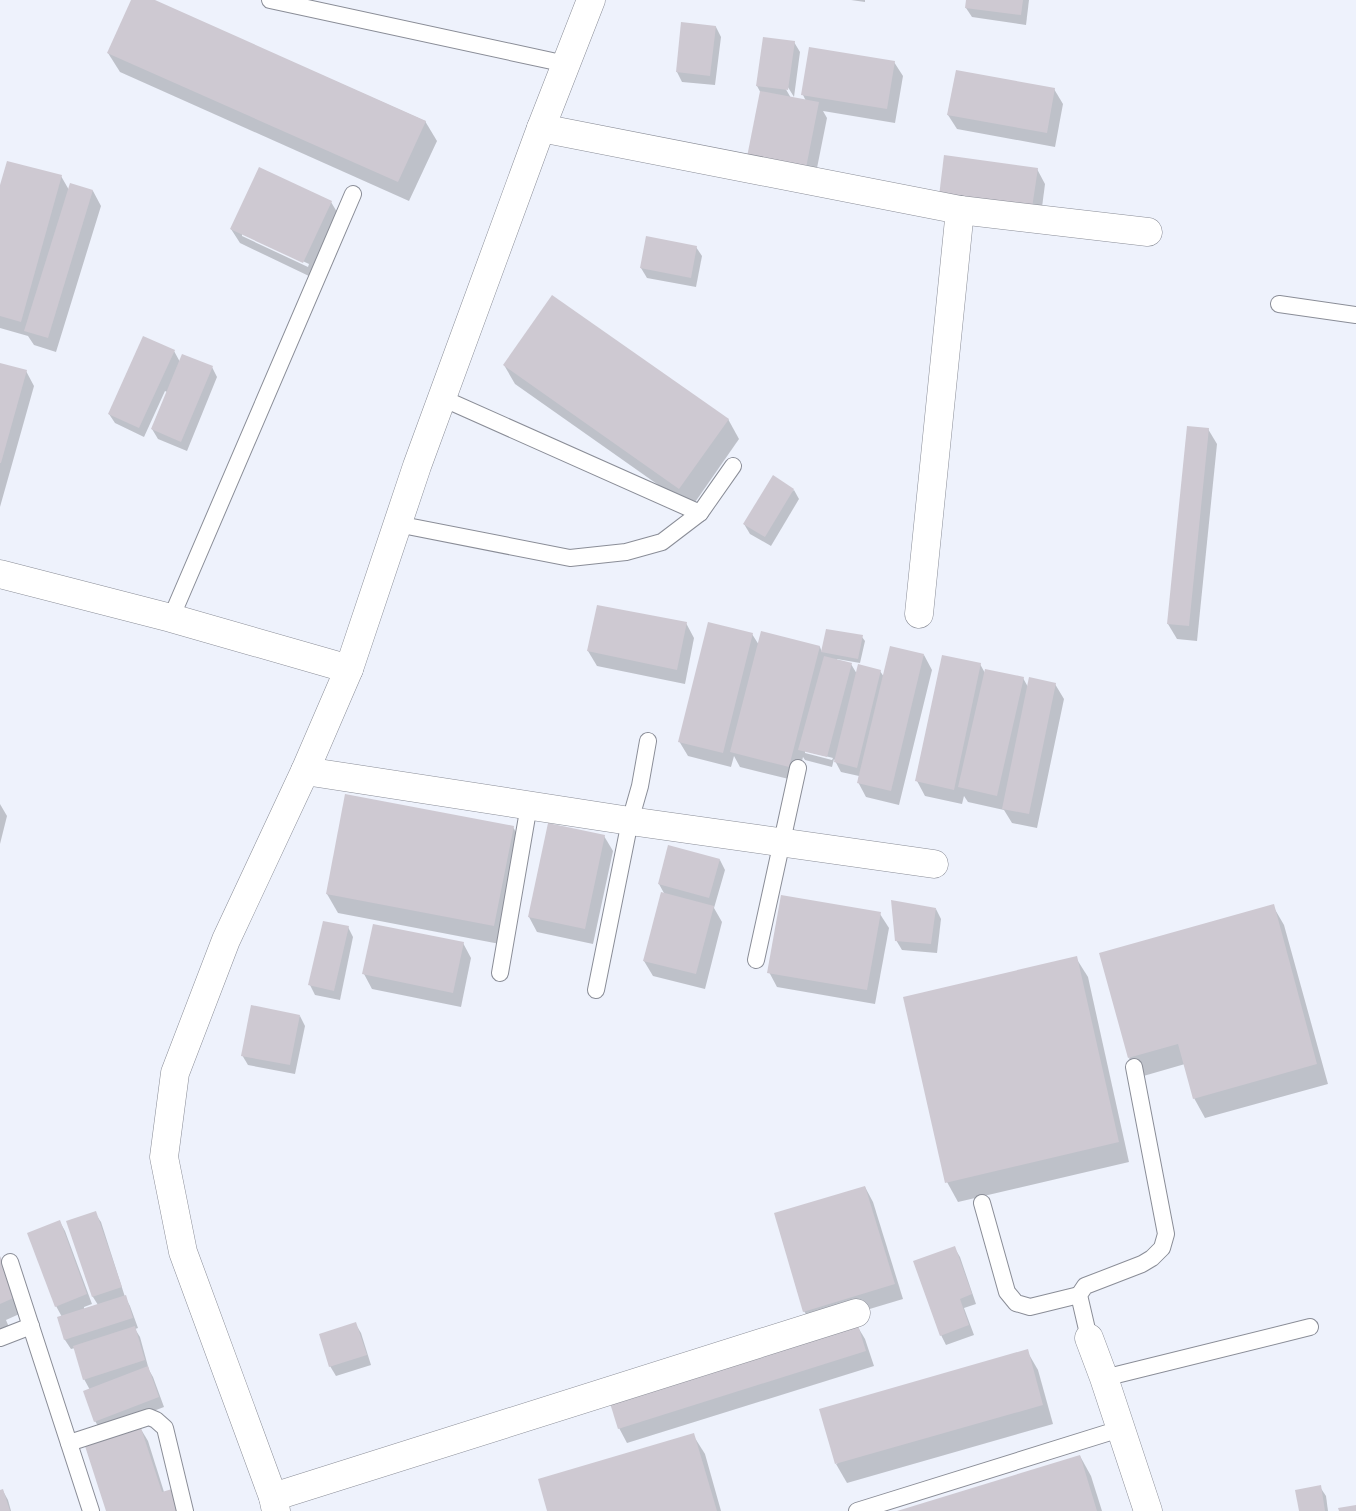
<svg xmlns="http://www.w3.org/2000/svg" width="1356" height="1511" font-family="Manrope,sans-serif">
<rect width="100%" height="100%" fill="#eef2fc"/>
<!-- shadow -->
<g fill="#0003" fill-rule="evenodd">
<path d="M132,0H152L425,121L437,141L409,201L120,72L108,53Z"/>
<path d="M851,0H865V2Z"/>
<path d="M967,0H1029L1026,25L972,17L966,8Z"/>
<path d="M682,23L716,27L721,37L715,85L682,82L677,72Z"/>
<path d="M794,42L800,52L794,97L786,84L784,86L791,98L806,101L803,95L894,62L903,76L895,123L823,111L827,118L813,188L757,86Z"/>
<path d="M1054,89L1063,104L1055,147L957,129L948,115Z"/>
<path d="M1037,169L1045,184L1040,223L948,211Z"/>
<path d="M61,176L69,190L93,191L101,206L56,352L34,345L28,336L0,328V190Z"/>
<path d="M331,202L340,217L311,277L240,243L231,229ZM242,233L309,264L308,267L242,236Z"/>
<path d="M696,247L702,256L696,287L647,278L641,268Z"/>
<path d="M174,351L180,362L212,367L217,377L187,451L158,439L152,429L167,392L165,391L144,437L115,423L109,414Z"/>
<path d="M0,364L26,371L34,386L0,507Z"/>
<path d="M504,365L728,419L739,439L691,508L515,384Z"/>
<path d="M1188,427L1208,429L1217,444L1197,641L1177,639L1168,624Z"/>
<path d="M794,490L799,499L771,546L750,534L744,524Z"/>
<path d="M686,623L694,638L685,684L597,666L588,651Z"/>
<path d="M752,634L759,645L820,647L822,652L862,637L865,641L860,663L837,659V660L851,664L857,674L880,671L884,677L924,655L932,670L899,805L866,797L858,782L859,776L841,772L834,759L832,767L805,760L803,757L797,781L740,767L734,756L731,767L688,756L679,741ZM805,751L833,758L832,760L805,753Z"/>
<path d="M980,664L985,673L1023,678L1028,687L1055,684L1064,699L1037,828L1012,823L1004,810L968,802L964,796L962,804L925,796L917,781Z"/>
<path d="M0,804L7,816L0,844Z"/>
<path d="M549,825L604,836L613,851L593,944L537,932L529,917Z"/>
<path d="M513,827L524,846L505,945L338,913L327,894Z"/>
<path d="M720,860L725,870L714,908L722,922L705,989L653,976L644,961L665,895L659,884Z"/>
<path d="M1273,906L1284,925L1328,1084L1205,1118L1194,1098L1185,1064L1140,1077L1129,1058Z"/>
<path d="M936,909L941,919L937,953L902,950L896,940Z"/>
<path d="M880,914L889,928L875,1004L777,987L769,972Z"/>
<path d="M348,927L353,937L340,1000L315,995L310,985Z"/>
<path d="M463,943L471,958L461,1007L372,989L364,974Z"/>
<path d="M1076,958L1088,977L1129,1162L958,1202L947,1182Z"/>
<path d="M300,1016L305,1026L295,1074L248,1065L242,1055Z"/>
<path d="M865,1187L873,1202L903,1299L813,1326L804,1311Z"/>
<path d="M95,1213L101,1222L125,1297L130,1306L138,1328L135,1329L140,1337L149,1370L153,1377L164,1407L101,1431L95,1421L90,1390L84,1379L75,1348L71,1349L65,1340L62,1317L56,1306L60,1222L65,1231L92,1304L84,1307V1309L98,1305L93,1297L68,1222Z"/>
<path d="M954,1247L960,1257L976,1304L964,1308L974,1335L946,1345L941,1335Z"/>
<path d="M0,1259L26,1311L6,1320L11,1332L0,1337Z"/>
<path d="M355,1323L361,1333L371,1365L336,1376L330,1366Z"/>
<path d="M856,1324L865,1339L874,1366L627,1443L619,1428Z"/>
<path d="M1027,1351L1038,1370L1053,1424L847,1483L836,1464Z"/>
<path d="M139,1426L148,1441L164,1492L108,1511Z"/>
<path d="M693,1435L705,1454L721,1511H548Z"/>
<path d="M1080,1456L1091,1476L1102,1511H900Z"/>
<path d="M1320,1487L1326,1496L1328,1511H1300Z"/>
<path d="M3,1491L8,1500L11,1511H0V1492Z"/>
</g>
<!-- building -->
<g fill="#cec9d2">
<path d="M131,0H155L426,121L398,182L107,53Z"/>
<path d="M966,0H1023L1021,15L965,8Z"/>
<path d="M681,22L716,26L710,76L676,72Z"/>
<path d="M763,37L795,41L788,90L756,86Z"/>
<path d="M809,47L895,61L887,109L801,95Z"/>
<path d="M956,70L1055,88L1047,133L947,115Z"/>
<path d="M760,91L819,102L805,173L746,162Z"/>
<path d="M944,155L1038,168L1032,208L939,196Z"/>
<path d="M7,161L62,175L21,322L0,316V185Z"/>
<path d="M259,167L332,201L303,263L230,229Z"/>
<path d="M70,183L93,190L48,338L24,331Z"/>
<path d="M646,236L697,246L691,278L640,268Z"/>
<path d="M552,295L729,419L679,489L503,365Z"/>
<path d="M143,336L175,350L139,428L108,414Z"/>
<path d="M182,354L213,366L181,442L151,429Z"/>
<path d="M0,363L27,370L1,463H0Z"/>
<path d="M1187,426L1209,428L1189,626L1167,624Z"/>
<path d="M773,475L794,489L765,537L743,524Z"/>
<path d="M597,605L687,622L677,670L587,651Z"/>
<path d="M708,622L753,633L723,753L678,742Z"/>
<path d="M826,629L863,635L858,659L821,652Z"/>
<path d="M761,631L820,646L789,767L730,752Z"/>
<path d="M890,646L924,654L891,791L857,783Z"/>
<path d="M942,655L981,663L954,790L915,781Z"/>
<path d="M824,656L852,663L827,757L798,750Z"/>
<path d="M858,664L881,670L857,768L834,762Z"/>
<path d="M985,669L1024,677L997,796L958,787Z"/>
<path d="M1029,677L1056,683L1029,814L1002,809Z"/>
<path d="M345,794L514,826L494,926L326,894Z"/>
<path d="M548,823L605,835L585,929L528,917Z"/>
<path d="M668,845L720,859L709,898L658,884Z"/>
<path d="M661,892L714,906L696,974L643,961Z"/>
<path d="M781,895L881,912L867,990L767,973Z"/>
<path d="M891,900L936,908L931,944L895,941Z"/>
<path d="M1274,904L1317,1064L1193,1099L1178,1044L1128,1058L1099,953Z"/>
<path d="M323,921L349,926L334,991L308,985Z"/>
<path d="M373,924L464,942L453,993L362,974Z"/>
<path d="M1077,956L1119,1142L945,1183L903,997Z"/>
<path d="M251,1005L300,1015L290,1065L241,1056Z"/>
<path d="M865,1186L895,1284L803,1312L774,1213Z"/>
<path d="M96,1211L122,1287L92,1297L66,1221Z"/>
<path d="M60,1220L87,1294L55,1307L27,1233Z"/>
<path d="M955,1246L972,1294L960,1299L969,1325L940,1336L913,1261Z"/>
<path d="M0,1256L18,1296L0,1304Z"/>
<path d="M126,1295L133,1318L64,1340L57,1317Z"/>
<path d="M356,1322L367,1355L329,1367L319,1334Z"/>
<path d="M857,1322L866,1351L618,1429L609,1400Z"/>
<path d="M135,1326L145,1360L83,1380L73,1346Z"/>
<path d="M1028,1349L1043,1405L835,1464L819,1409Z"/>
<path d="M148,1366L159,1397L94,1422L83,1391Z"/>
<path d="M140,1425L162,1492L172,1489L179,1511H106L84,1443Z"/>
<path d="M694,1433L717,1511H547L538,1479Z"/>
<path d="M1080,1455L1097,1511H897Z"/>
<path d="M1321,1485L1325,1511H1299L1295,1490Z"/>
<path d="M3,1489L10,1511H0V1490Z"/>
<path d="M1356,1505V1511H1339L1338,1508Z"/>
</g>
<g fill="none" stroke-linecap="round" stroke-linejoin="round">
<defs>
<g id="service">
<path d="M270,0L566,64"/>
<path d="M1279,304L1356,315"/>
<path d="M442,398L700,513"/>
<path d="M397,524L570,558L626,552L662,542L700,513L733,466"/>
<path d="M171,618L353,194"/>
<path d="M756,960L798,768"/>
<path d="M500,973L529,805"/>
<path d="M596,990L630,821L640,786L648,741"/>
<path d="M982,1203L1007,1292L1016,1303L1030,1307L1079,1295"/>
<path d="M10,1262L91,1511"/>
<path d="M0,1338L31,1326"/>
<path d="M1089,1338L1079,1295L1085,1286L1142,1264L1152,1258L1162,1248L1166,1234L1134,1067"/>
<path d="M1104,1378L1310,1327"/>
<path d="M69,1443L149,1417L156,1420L165,1428L185,1511"/>
<path d="M857,1511L1120,1429"/>
</g>
<g id="minor">
<path d="M541,128L960,210L1148,232"/>
<path d="M0,574L171,618L349,669"/>
<path d="M919,614L960,210"/>
<path d="M305,771L630,821L934,864"/>
<path d="M1089,1338L1104,1378L1148,1511"/>
<path d="M273,1497L856,1313"/>
<path d="M276,1511L273,1497L183,1252L164,1157L175,1073L226,940L305,771L349,669L417,466L541,128L591,0"/>
</g>
</defs>
<!-- service casing -->
<use href="#service" stroke="#8a8d97" stroke-width="18"/>
<!-- minor casing -->
<use href="#minor" stroke="#8a8d97" stroke-width="29"/>
<!-- service -->
<use href="#service" stroke="#fff" stroke-width="16"/>
<!-- minor -->
<use href="#minor" stroke="#fff" stroke-width="28"/>
</g>
</svg>
